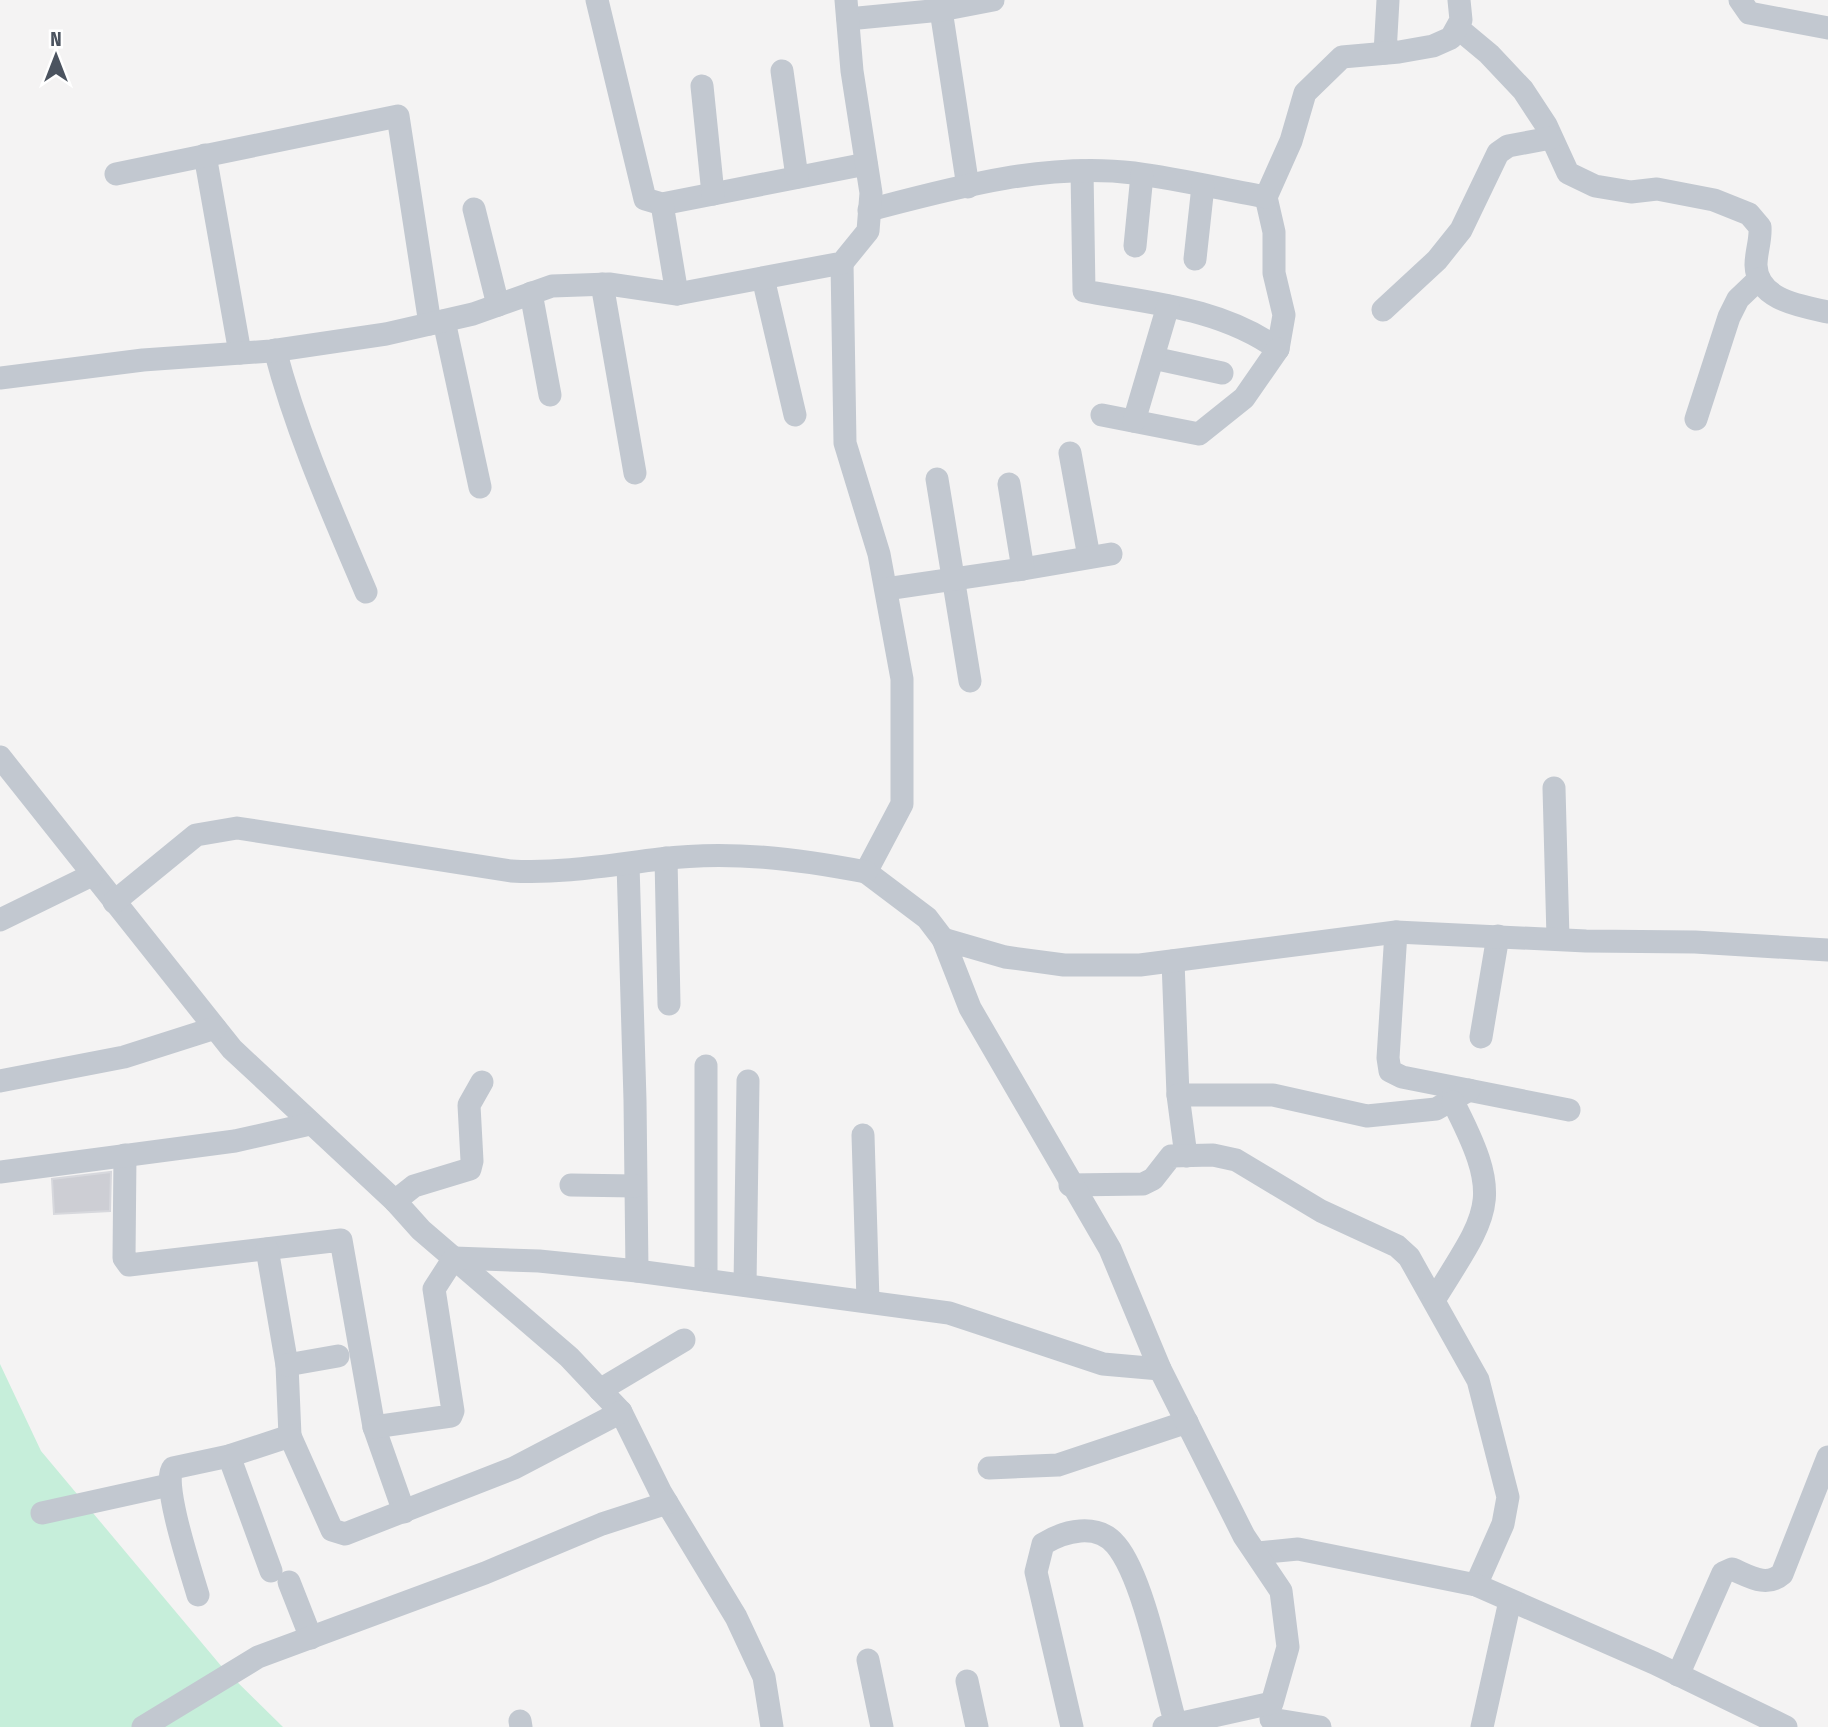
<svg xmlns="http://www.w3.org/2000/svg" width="1828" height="1727" font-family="'Fira Sans Condensed',sans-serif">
<rect width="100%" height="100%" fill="#f4f3f3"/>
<!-- green -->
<path fill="#c6eeda" d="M0,1364L41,1451L222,1667L283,1727H0Z"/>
<!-- building -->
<path fill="#cdced4" stroke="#d7d8dd" stroke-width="2" d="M111,1172L110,1211L54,1214L52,1179Z"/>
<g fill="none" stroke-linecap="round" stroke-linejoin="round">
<!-- minor -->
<g stroke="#c2c8d0" stroke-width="23">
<path d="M597,0L645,199L662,204L866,164"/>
<path d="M1740,0L1749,13L1828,28"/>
<path d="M941,10L968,187"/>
<path d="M848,19L941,10L993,0"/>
<path d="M1459,29L1489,54L1523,90L1546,125L1568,173L1595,186L1631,192L1657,189L1714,200L1749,214L1760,227C1761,240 1756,252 1756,265C1757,300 1801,306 1828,312"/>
<path d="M1385,53L1388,0"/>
<path d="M782,71L797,177"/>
<path d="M702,86L713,194"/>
<path d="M205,155L240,353"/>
<path d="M1082,171L1084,291C1151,303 1221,308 1278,349L1284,315L1274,273V232L1266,197"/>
<path d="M116,174L398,116L430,324"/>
<path d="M662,204L677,294"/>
<path d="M474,209L498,305"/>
<path d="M869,210C953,188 1046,162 1134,173C1178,179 1222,189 1266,197L1291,141L1305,93L1342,57L1399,52L1433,46L1451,38L1461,20L1459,0"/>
<path d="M1135,246L1142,175"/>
<path d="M1195,259L1203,186"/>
<path d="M842,263L845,443L879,554L902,679V804L866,872L927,918L943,939"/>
<path d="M763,278L795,415"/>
<path d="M602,284L635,473"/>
<path d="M531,293L550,395"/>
<path d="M1383,310L1437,260L1461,230L1498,153L1508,146L1551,138"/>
<path d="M444,321L480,487"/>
<path d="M275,350C297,434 332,512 366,592"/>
<path d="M1153,358L1222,373"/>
<path d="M0,378L143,360L271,351L386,334L473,314L552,286L609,284L677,294L842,263L868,231L871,193L852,71L846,0"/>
<path d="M1102,415L1199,434L1244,398L1278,349"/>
<path d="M1696,419L1729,317L1738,299L1759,279"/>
<path d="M1134,421L1168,306"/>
<path d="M1070,453L1089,557"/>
<path d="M937,479L970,681"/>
<path d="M1023,569L1111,554"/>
<path d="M886,589L1023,569L1009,484"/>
<path d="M0,757L232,1049L395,1201L421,1230L569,1357L621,1412L661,1493L736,1617L764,1677L772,1727"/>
<path d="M1554,788L1558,938"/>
<path d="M666,858L669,1004"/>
<path d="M628,864L635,1100L637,1271"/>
<path d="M114,902L196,835L237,828L511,871C561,874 610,865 660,859C730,850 798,859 866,872"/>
<path d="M0,920L92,875"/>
<path d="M1396,932L1388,1058L1390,1071L1402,1077L1569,1110"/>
<path d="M1173,961L1178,1095L1186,1156"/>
<path d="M1481,1037L1498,936"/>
<path d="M0,1081L124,1057L215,1028"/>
<path d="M1178,1095H1273L1367,1116L1436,1109L1469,1090"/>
<path d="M863,1135L868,1301"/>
<path d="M125,1155L124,1258L129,1265L341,1240L374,1427L404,1512"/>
<path d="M0,1172L235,1141L310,1124"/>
<path d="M571,1185L635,1186"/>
<path d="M1070,1185L1143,1184L1153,1179L1171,1156L1213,1155L1236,1160L1321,1211L1397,1246L1409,1257L1478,1380L1508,1497L1503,1524L1476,1585"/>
<path d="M395,1201L414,1186L470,1169L472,1161L469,1105L482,1082"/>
<path d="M267,1249L287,1365L290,1436"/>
<path d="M706,1280V1066"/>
<path d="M745,1285L748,1081"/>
<path d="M1434,1300C1490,1210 1504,1201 1453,1102"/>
<path d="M287,1365L338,1356"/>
<path d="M600,1390L684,1340"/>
<path d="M374,1427L451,1416L453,1411L434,1289L454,1258L539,1261L637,1271L949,1313L1103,1364L1160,1369"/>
<path d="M229,1456L271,1571"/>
<path d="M989,1468L1058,1465L1187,1422"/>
<path d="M42,1513L169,1485"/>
<path d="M1258,1553L1298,1549L1476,1585L1654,1663L1786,1727"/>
<path d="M289,1582L311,1638"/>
<path d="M198,1595C192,1574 161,1482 173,1468L229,1456L290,1436L332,1530L345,1534L514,1468L621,1412"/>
<path d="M868,1660L882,1727"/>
<path d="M1678,1675L1723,1573L1732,1569C1749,1576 1766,1588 1782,1574L1828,1457"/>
<path d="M967,1681L977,1727"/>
<path d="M1271,1719L1320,1727"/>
<path d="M520,1721L521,1727"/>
<path d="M143,1727L258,1657L485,1573L602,1524L667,1503"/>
<path d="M1072,1727L1036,1572L1043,1544C1064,1531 1097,1522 1116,1545C1144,1578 1163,1680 1176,1725"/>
<path d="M1164,1727L1272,1703L1288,1647L1281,1591L1244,1536L1160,1369L1110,1249L970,1008L943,939L1005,957L1064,965H1140L1396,932L1586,941L1695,942L1828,950"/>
<path d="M1482,1727L1510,1601"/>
</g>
</g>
<!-- north arrow -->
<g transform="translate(56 56)" stroke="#ffffff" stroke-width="5" paint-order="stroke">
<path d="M0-5L12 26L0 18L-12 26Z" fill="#4b535f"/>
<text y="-10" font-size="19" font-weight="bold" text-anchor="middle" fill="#4b535f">N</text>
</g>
</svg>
